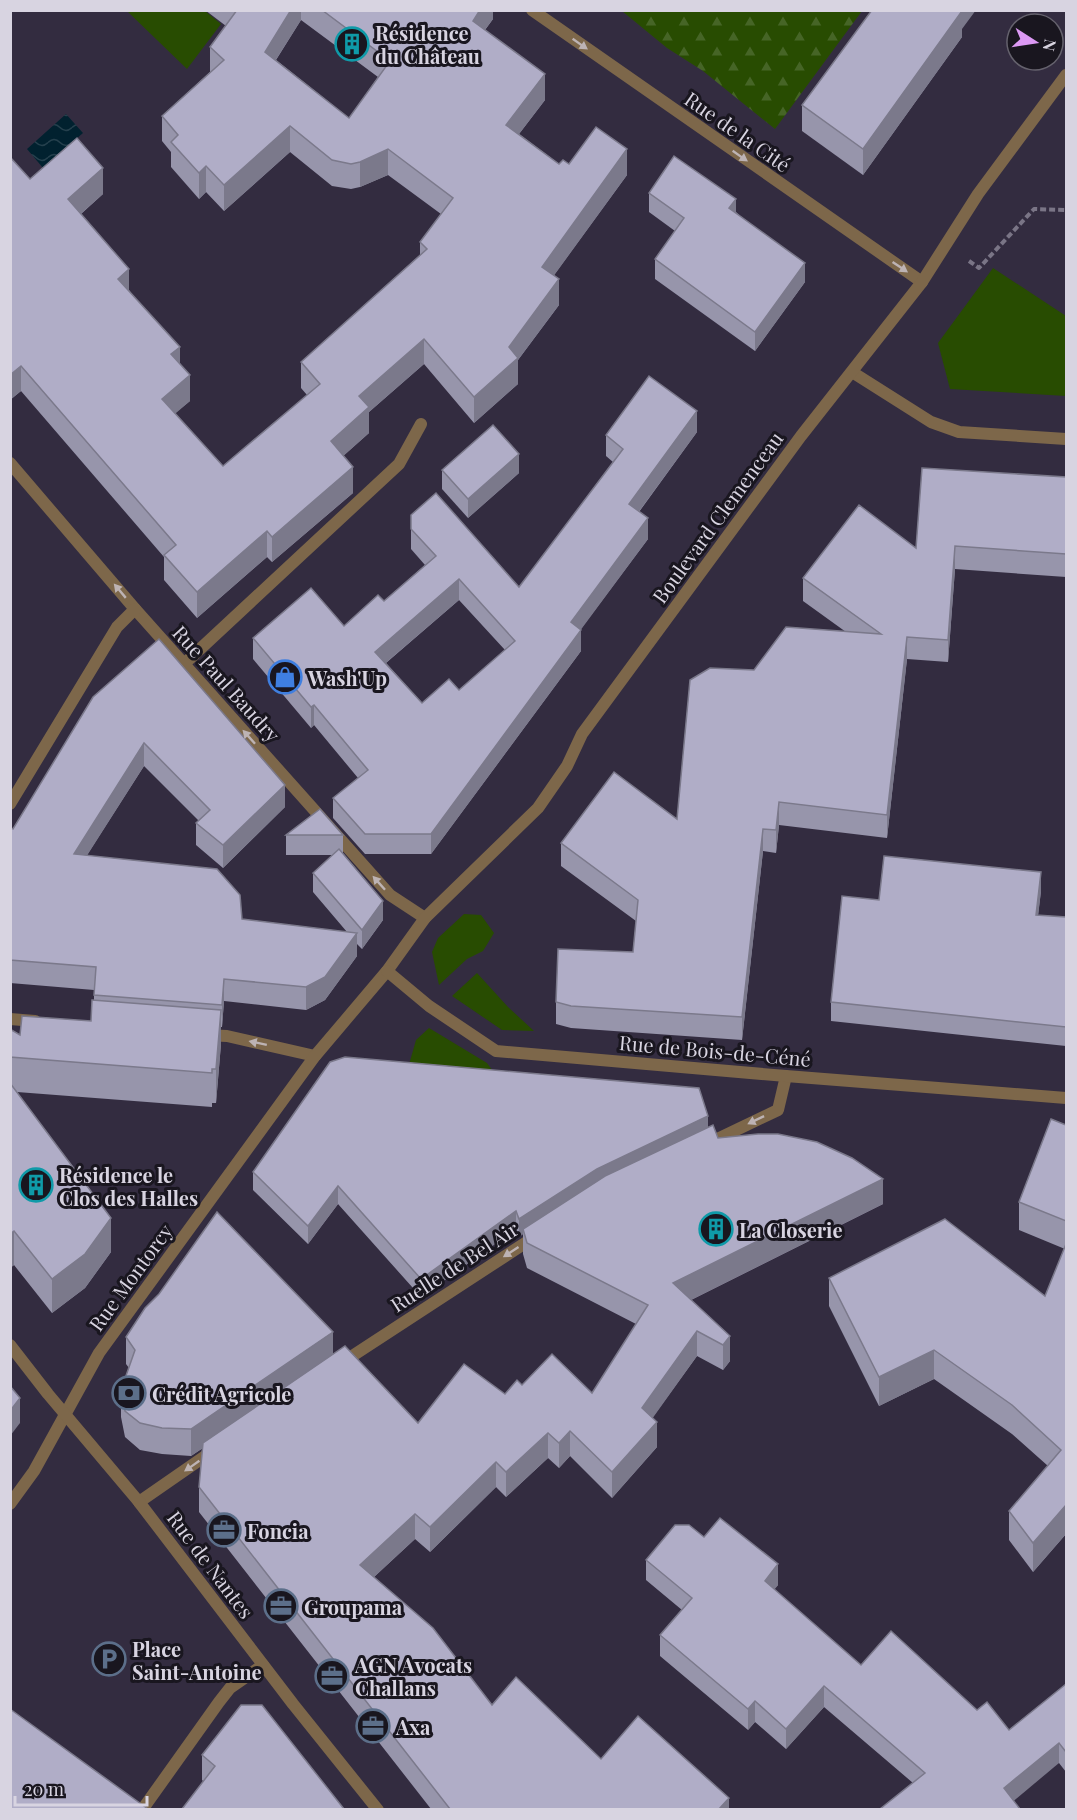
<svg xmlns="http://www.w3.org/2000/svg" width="1077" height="1820" font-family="'Playfair Display',serif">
<defs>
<pattern id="forest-firs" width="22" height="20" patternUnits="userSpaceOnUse" patternTransform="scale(1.5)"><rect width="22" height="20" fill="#284c01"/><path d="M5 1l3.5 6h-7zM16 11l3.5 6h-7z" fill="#466526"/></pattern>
<pattern id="water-waves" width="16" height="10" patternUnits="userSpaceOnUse" patternTransform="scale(1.5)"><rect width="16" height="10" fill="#01212f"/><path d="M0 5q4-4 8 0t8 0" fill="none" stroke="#25404d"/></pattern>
</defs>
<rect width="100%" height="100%" fill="#332c40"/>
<!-- green -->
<g fill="#284c01">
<path d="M127,11H205L221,24L187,69Z"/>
<path d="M993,268L1066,316V396L950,389L938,343Z"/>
<path d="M464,914L481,915L494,933L483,951L467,959L439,985L432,952L438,938Z"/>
<path d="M477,973L508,1007L534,1031L502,1030L452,996Z"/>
<path d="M429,1028L487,1063L498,1078L408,1068L416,1040Z"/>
</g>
<!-- forest -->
<path fill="url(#forest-firs)" d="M622,11H862L775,129L703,71L667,48Z"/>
<!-- water -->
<path fill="url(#water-waves)" d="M66,114L83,133L43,168L27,149Z"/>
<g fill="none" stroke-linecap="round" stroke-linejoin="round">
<!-- path -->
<path stroke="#7a7586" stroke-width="4" stroke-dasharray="6 3" stroke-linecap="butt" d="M969,261L979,268L1034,209L1066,210"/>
<!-- service -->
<path stroke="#7d674a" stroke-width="12" d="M184,664L399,464L421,424"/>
<!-- minor -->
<g stroke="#7d674a" stroke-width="12">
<path d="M532,10L922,282"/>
<path d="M852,372L931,422L959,432L1066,439"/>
<path d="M10,463L135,609L390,895L425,918"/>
<path d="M10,804L117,627L135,609"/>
<path d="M10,1019L35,1021"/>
<path d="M205,1035L227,1036L315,1056"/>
<path d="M705,1145L778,1110L786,1076"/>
<path d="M340,1364L536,1236"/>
<path d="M139,1502L214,1450"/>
<path d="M10,1504L34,1471L99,1353L315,1056L387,971L425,918L538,808L567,766L582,734L801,436L922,282L978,194L1066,75"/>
<path d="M142,1810L219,1702L230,1688L263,1665"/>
</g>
<!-- tertiary -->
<g stroke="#7d674a" stroke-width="12">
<path d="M387,971L429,1006L496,1051L786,1076L1066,1098"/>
<path d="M10,1345L48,1394L139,1502L293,1704L378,1810"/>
</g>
</g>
<!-- wall -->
<g fill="#9795ab" fill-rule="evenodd">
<path d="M205,10H493V19L485,30L545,100L519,134L559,164H569L627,175L554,275L559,305L518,360V384L474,423L424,364L369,412V433L343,456L353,493L272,562L267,557L197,618L164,580V557L21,391L10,400V157L30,179L103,194L81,214L129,290L180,363L190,401L175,413L223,466L307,395L301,388V362L420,255V242L441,214L388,175L360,187L351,189L332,186L290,152L224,211L206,192L199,199L171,167V152L162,141V116L210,72V47L226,26ZM301,20L378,77L349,118L276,60Z"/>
<path d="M962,29V37L863,175L802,131V105Z"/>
<path d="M649,193L736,212L805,282L755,351L655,279V259L675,231L649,212Z"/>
<path d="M697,432L639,512L648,539L580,630L581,651L431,854H365L333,818V798L358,778L314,725L311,728L253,659V638L344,626L384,601L425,565L411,549V515L519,587L613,462L606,456V435ZM459,600L505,650L459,690L422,703L386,663Z"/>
<path d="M442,470L519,473L468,518L442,489Z"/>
<path d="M1066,477V577L955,569L948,662L907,659L887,838L779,825L776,853L763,851L742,1040L571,1028L556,1024V1002L633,952L636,921L561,866V843L677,819L754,670L846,632L803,601V578L916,548Z"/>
<path d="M93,697L285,807L223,868L196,845V823L199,821L144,766L87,855L242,919L347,932L313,892V873L333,855H286V835H343V854L383,920L362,949L357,944V956L325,1000L306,1010L224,1001L222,1027H221V1044L216,1103H212V1107L17,1092L111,1252L85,1288L52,1313L14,1265L10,1268V1029L20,1035L91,1021L94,1000V990L10,983V827L13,829Z"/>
<path d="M1041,891L1038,915L1066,917V1046L831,1021V1002L879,900Z"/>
<path d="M1066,1125V1534L1033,1572L1009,1540V1511L1048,1466L1012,1434L934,1379L879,1406L829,1306V1278L1045,1296L1065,1249L1019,1230V1202Z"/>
<path d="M708,1127L718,1138L883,1204L691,1300L730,1336V1361L723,1370L697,1356L652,1418L657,1447L612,1498L570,1456L559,1468L548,1458L506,1497L496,1487L430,1552L415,1539L374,1577L492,1705L601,1759L729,1809H431L199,1512V1487L203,1448L191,1456L162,1454L140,1450L125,1437L121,1417V1390L129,1368L126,1364V1337L333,1354L418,1423L505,1394L522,1385L592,1393L636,1324L527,1268L523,1254V1234L519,1237L516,1229L421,1297L338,1204L308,1244L253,1190V1172Z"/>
<path d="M704,1537L778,1585L774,1589L861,1665L977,1710L1009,1730L1066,1684V1772L1059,1763L913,1783L824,1707L786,1749L755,1722L748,1730L660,1656V1635L682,1610L646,1580V1560Z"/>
<path d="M202,1755L344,1809L203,1781L202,1780Z"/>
</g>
<!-- shaded-wall -->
<g fill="#7b798b">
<path d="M291,10H301V20L265,77V52Z"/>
<path d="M480,10H493V19L473,46V21Z"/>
<path d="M959,10H976L962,29V37L863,175V149Z"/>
<path d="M545,74V100L506,151V125Z"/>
<path d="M290,126V152L224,211V185Z"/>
<path d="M388,149V175L360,187V162Z"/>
<path d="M627,149V175L542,292V267Z"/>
<path d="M206,166V192L199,199V173Z"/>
<path d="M103,168V194L68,225V199Z"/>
<path d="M736,199V218L729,208Z"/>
<path d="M805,263V282L755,351V332Z"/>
<path d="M129,269V295L118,279Z"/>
<path d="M559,279V305L518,360V384L474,423V397L509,347Z"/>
<path d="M424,339V364L369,412V433L331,467V441L359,396Z"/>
<path d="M180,347V373L171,354Z"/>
<path d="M21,366V391L10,400V375Z"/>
<path d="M190,375V401L162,425V399Z"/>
<path d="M697,411V432L629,525V504Z"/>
<path d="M519,454V473L468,518V499Z"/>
<path d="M353,467V493L272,562V537Z"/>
<path d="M648,518V539L571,643V622Z"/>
<path d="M267,531V557L197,618V592Z"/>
<path d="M955,546V569L948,662V640Z"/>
<path d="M459,579V600L375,672V652Z"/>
<path d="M581,630V651L431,854V834Z"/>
<path d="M907,637V659L887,838V815Z"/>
<path d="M314,705V725L311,728V707Z"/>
<path d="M144,743V766L74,876V854Z"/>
<path d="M285,785V807L223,868V845Z"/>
<path d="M779,802V825L776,853V830Z"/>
<path d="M763,829V851L742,1040V1017Z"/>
<path d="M1041,872V891L1036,934V915Z"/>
<path d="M383,901V920L362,949V930Z"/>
<path d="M357,933V956L325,1000L306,1010V987Z"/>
<path d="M224,979V1001L222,1027V1005Z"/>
<path d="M221,1010V1044L216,1103V1069Z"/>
<path d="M708,1116V1134L523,1229V1234L519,1237V1219L597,1169Z"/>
<path d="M883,1179V1204L673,1309V1283Z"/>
<path d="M338,1186V1204L308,1244V1226Z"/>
<path d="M516,1211V1229L421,1297V1279Z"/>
<path d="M111,1218V1252L85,1288L52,1313V1279Z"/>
<path d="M14,1231V1265L10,1268V1234Z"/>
<path d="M697,1331V1356L642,1433V1408Z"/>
<path d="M333,1332V1359L191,1456V1429Z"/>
<path d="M730,1336V1361L723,1370V1345Z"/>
<path d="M934,1350V1379L879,1406V1377Z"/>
<path d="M20,1398V1423L10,1436V1411Z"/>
<path d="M657,1422V1447L612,1498V1472Z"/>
<path d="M570,1431V1456L559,1468V1443Z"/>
<path d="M548,1433V1458L506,1497V1472Z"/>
<path d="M496,1462V1487L430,1552V1527Z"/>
<path d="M1066,1505V1534L1033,1572V1543Z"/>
<path d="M415,1514V1539L360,1590V1565Z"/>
<path d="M778,1564V1585L765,1602V1581Z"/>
<path d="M824,1686V1707L786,1749V1729Z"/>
<path d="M755,1701V1722L748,1730V1709Z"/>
<path d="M1059,1743V1763L1004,1809V1788Z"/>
<path d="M729,1798V1809H719Z"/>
</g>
<!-- building -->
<g fill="#b0adc7" stroke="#7b798b" stroke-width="1.5" fill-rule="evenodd">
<path d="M237,10H291L265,52L349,118L390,61L322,10H480L473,21L545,74L506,125L559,164L563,160L569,164L596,127L627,149L542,267L559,279L509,347L518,358L474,397L424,339L359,396L369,407L331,441L353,467L272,537L267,531L197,592L164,555L176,545L21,366L10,375V157L30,179L77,138L103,168L68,199L129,269L118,279L180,347L171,354L190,375L162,399L223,466L320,384L301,362L427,249L420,242L453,198L388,149L360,162L351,164L332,160L290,126L224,185L206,166L199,173L171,142L178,135L162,116L224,60L210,47Z"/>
<path d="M872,10L962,11L863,149L802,105Z"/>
<path d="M674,156L736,199L729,208L805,263L755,332L655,259L684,218L649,193Z"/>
<path d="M649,376L697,411L629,504L648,518L571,622L581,630L431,834H365L333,798L368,770L314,705L311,707L253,638L311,588L344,626L378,595L384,601L436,556L411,529V515L436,493L519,587L623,449L606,435ZM459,579L515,641L459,690L449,679L422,703L375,652Z"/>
<path d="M493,425L519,454L468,499L442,470Z"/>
<path d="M922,468L1066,477V554L955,546L948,640L907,637L887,815L779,802L776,830L763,829L742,1017L571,1006L556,1002L558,949L633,952L638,900L561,843L614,772L677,819L690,680L710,668L754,670L786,627L881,634L803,578L859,505L916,548Z"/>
<path d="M159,639L285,785L223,845L196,823L210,810L144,743L74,854L217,869L240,895L242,919L357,933L325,977L306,987L224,979L222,1005L94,995L96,967L10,960V827L13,829L93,697Z"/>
<path d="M320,809L343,835H286Z"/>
<path d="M339,849L383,901L362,930L313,873Z"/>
<path d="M884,856L1041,872L1036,915L1066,917V1027L831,1002L842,896L879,900Z"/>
<path d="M92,1000L221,1010L216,1069H212V1073L10,1057V1029L20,1035L22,1016L91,1021Z"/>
<path d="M345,1057L699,1088L708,1116L597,1169L519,1219L516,1211L421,1279L338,1186L308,1226L253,1172L330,1062Z"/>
<path d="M10,1083L111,1218L85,1254L52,1279L14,1231L10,1234Z"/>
<path d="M1051,1119L1066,1125V1221L1019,1202Z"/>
<path d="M713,1125L718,1138L758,1134H778L817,1142L852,1158L883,1179L673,1283L730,1336L723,1345L697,1331L642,1408L657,1422L612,1472L570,1431L559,1443L548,1433L506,1472L496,1462L430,1527L415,1514L360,1565L433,1628L492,1705L516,1677L601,1759L638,1716L729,1798L719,1809H450L199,1487L203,1443L345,1346L418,1423L464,1364L505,1394L517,1380L522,1385L552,1354L592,1393L648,1305L527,1243L523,1229L605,1176Z"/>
<path d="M217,1212L333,1332L191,1429L162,1428L140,1423L125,1411L121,1390L135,1350L126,1337L145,1308L159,1294Z"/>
<path d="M945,1219L1045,1296L1066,1244V1505L1033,1543L1009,1511L1061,1450L1012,1405L934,1350L879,1377L829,1278Z"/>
<path d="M10,1386L20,1398L10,1411Z"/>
<path d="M720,1518L778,1564L765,1581L861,1665L891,1631L977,1710L987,1702L1009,1730L1066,1684V1752L1059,1743L1004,1788L1020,1809H880L925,1773L824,1686L786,1729L755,1701L748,1709L660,1635L692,1598L646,1560L675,1525H689L704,1537Z"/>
<path d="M241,1705H262L344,1809H182L215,1766L202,1755Z"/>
<path d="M10,1709L148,1809H10Z"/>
</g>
<!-- one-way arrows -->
<defs><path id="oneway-solid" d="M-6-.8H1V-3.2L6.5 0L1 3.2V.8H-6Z" transform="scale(1.5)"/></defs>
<g fill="#bdb3b4">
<use href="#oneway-solid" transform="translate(580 44) rotate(35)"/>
<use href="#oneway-solid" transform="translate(740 156) rotate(35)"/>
<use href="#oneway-solid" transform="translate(900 267) rotate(34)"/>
<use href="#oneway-solid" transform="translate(120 591) rotate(-130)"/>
<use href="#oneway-solid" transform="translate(249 737) rotate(-132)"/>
<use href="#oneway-solid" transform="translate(379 883) rotate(-132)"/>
<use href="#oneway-solid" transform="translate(258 1043) rotate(-168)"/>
<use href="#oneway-solid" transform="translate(756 1120) rotate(154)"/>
<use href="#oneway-solid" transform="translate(511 1252) rotate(147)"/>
<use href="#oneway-solid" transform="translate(192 1466) rotate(145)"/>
</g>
<!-- icons -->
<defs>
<symbol id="building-ring" viewBox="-11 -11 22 22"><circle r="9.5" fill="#19161f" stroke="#0f9aa8" stroke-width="1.5"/><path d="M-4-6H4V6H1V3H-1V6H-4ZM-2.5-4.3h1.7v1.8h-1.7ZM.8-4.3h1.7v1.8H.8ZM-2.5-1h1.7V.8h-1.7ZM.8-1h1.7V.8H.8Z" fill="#0f9aa8"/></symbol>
<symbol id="shop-ring" viewBox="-11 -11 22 22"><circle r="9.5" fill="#19161f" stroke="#3f7fe0" stroke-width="1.5"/><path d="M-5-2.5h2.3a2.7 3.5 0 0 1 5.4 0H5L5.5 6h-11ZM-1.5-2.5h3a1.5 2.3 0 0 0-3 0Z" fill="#3f7fe0"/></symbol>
<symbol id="bank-ring" viewBox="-11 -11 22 22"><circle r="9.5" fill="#19161f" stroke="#5c6f8a" stroke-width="1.5"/><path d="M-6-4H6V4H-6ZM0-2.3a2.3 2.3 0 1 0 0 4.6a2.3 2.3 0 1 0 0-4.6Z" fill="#5c6f8a"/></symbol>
<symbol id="office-ring" viewBox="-11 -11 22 22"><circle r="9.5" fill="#19161f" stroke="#5c6f8a" stroke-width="1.5"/><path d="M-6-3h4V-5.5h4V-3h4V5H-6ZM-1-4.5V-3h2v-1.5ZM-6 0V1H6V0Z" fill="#5c6f8a"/></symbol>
<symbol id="parking-ring" viewBox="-11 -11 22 22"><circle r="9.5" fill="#19161f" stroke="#5c6f8a" stroke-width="1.5"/><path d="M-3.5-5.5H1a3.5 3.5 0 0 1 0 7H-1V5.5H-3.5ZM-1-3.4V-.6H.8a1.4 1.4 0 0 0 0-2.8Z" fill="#5c6f8a"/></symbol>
</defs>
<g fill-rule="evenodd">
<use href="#building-ring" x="333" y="25" width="38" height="38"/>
<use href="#shop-ring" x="266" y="658" width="38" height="38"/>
<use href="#building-ring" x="17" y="1166" width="38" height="38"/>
<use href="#building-ring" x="697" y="1210" width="38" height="38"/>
<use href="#bank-ring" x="110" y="1374" width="38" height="38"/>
<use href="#office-ring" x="205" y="1511" width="38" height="38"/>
<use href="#office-ring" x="262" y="1587" width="38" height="38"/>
<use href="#parking-ring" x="90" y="1640" width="38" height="38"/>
<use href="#office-ring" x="313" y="1657" width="38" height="38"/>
<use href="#office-ring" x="354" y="1707" width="38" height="38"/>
</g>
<g text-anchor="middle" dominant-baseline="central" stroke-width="6" stroke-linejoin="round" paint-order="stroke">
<!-- poi labels -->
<g font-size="20" font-weight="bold" fill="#d8d4e1" stroke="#19161f" text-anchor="start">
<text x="375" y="32">Résidence<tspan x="375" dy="23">du Château</tspan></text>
<text x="308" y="677">Wash'Up</text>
<text x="59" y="1174">Résidence le<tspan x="59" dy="23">Clos des Halles</tspan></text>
<text x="739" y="1229">La Closerie</text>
<text x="152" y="1393">Crédit Agricole</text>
<text x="247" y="1530">Foncia</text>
<text x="304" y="1606">Groupama</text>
<text x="132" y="1648">Place<tspan x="132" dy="23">Saint-Antoine</tspan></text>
<text x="355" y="1664">AGN Avocats<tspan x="355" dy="23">Challans</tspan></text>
<text x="396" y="1726">Axa</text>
</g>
<!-- street labels -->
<g font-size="20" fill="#d8d4e1" stroke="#19161f">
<text transform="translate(738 131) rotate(35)">Rue de la Cité</text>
<text transform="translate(717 517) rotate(-54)">Boulevard Clemenceau</text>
<text transform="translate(227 683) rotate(48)">Rue Paul Baudry</text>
<text transform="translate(715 1050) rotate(5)">Rue de Bois-de-Céné</text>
<text transform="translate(454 1266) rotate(-33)">Ruelle de Bel Air</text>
<text transform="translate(130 1277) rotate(-54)">Rue Montorcy</text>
<text transform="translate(211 1564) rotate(53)">Rue de Nantes</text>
</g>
</g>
<!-- border -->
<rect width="1077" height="1820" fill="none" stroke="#d8d4e1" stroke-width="24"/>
<!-- north arrow -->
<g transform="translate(1035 42) rotate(102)"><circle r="28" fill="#19161f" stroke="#65626d" stroke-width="1.5"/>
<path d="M0-4.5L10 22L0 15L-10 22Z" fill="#dc99f4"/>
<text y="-9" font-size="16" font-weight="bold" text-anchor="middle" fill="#d8d4e1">N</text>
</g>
<!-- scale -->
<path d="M15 1796v9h132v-9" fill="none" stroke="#d8d4e1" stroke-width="3"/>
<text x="24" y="1796" font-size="18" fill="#d8d4e1" stroke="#19161f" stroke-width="4.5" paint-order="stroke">20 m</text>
</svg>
